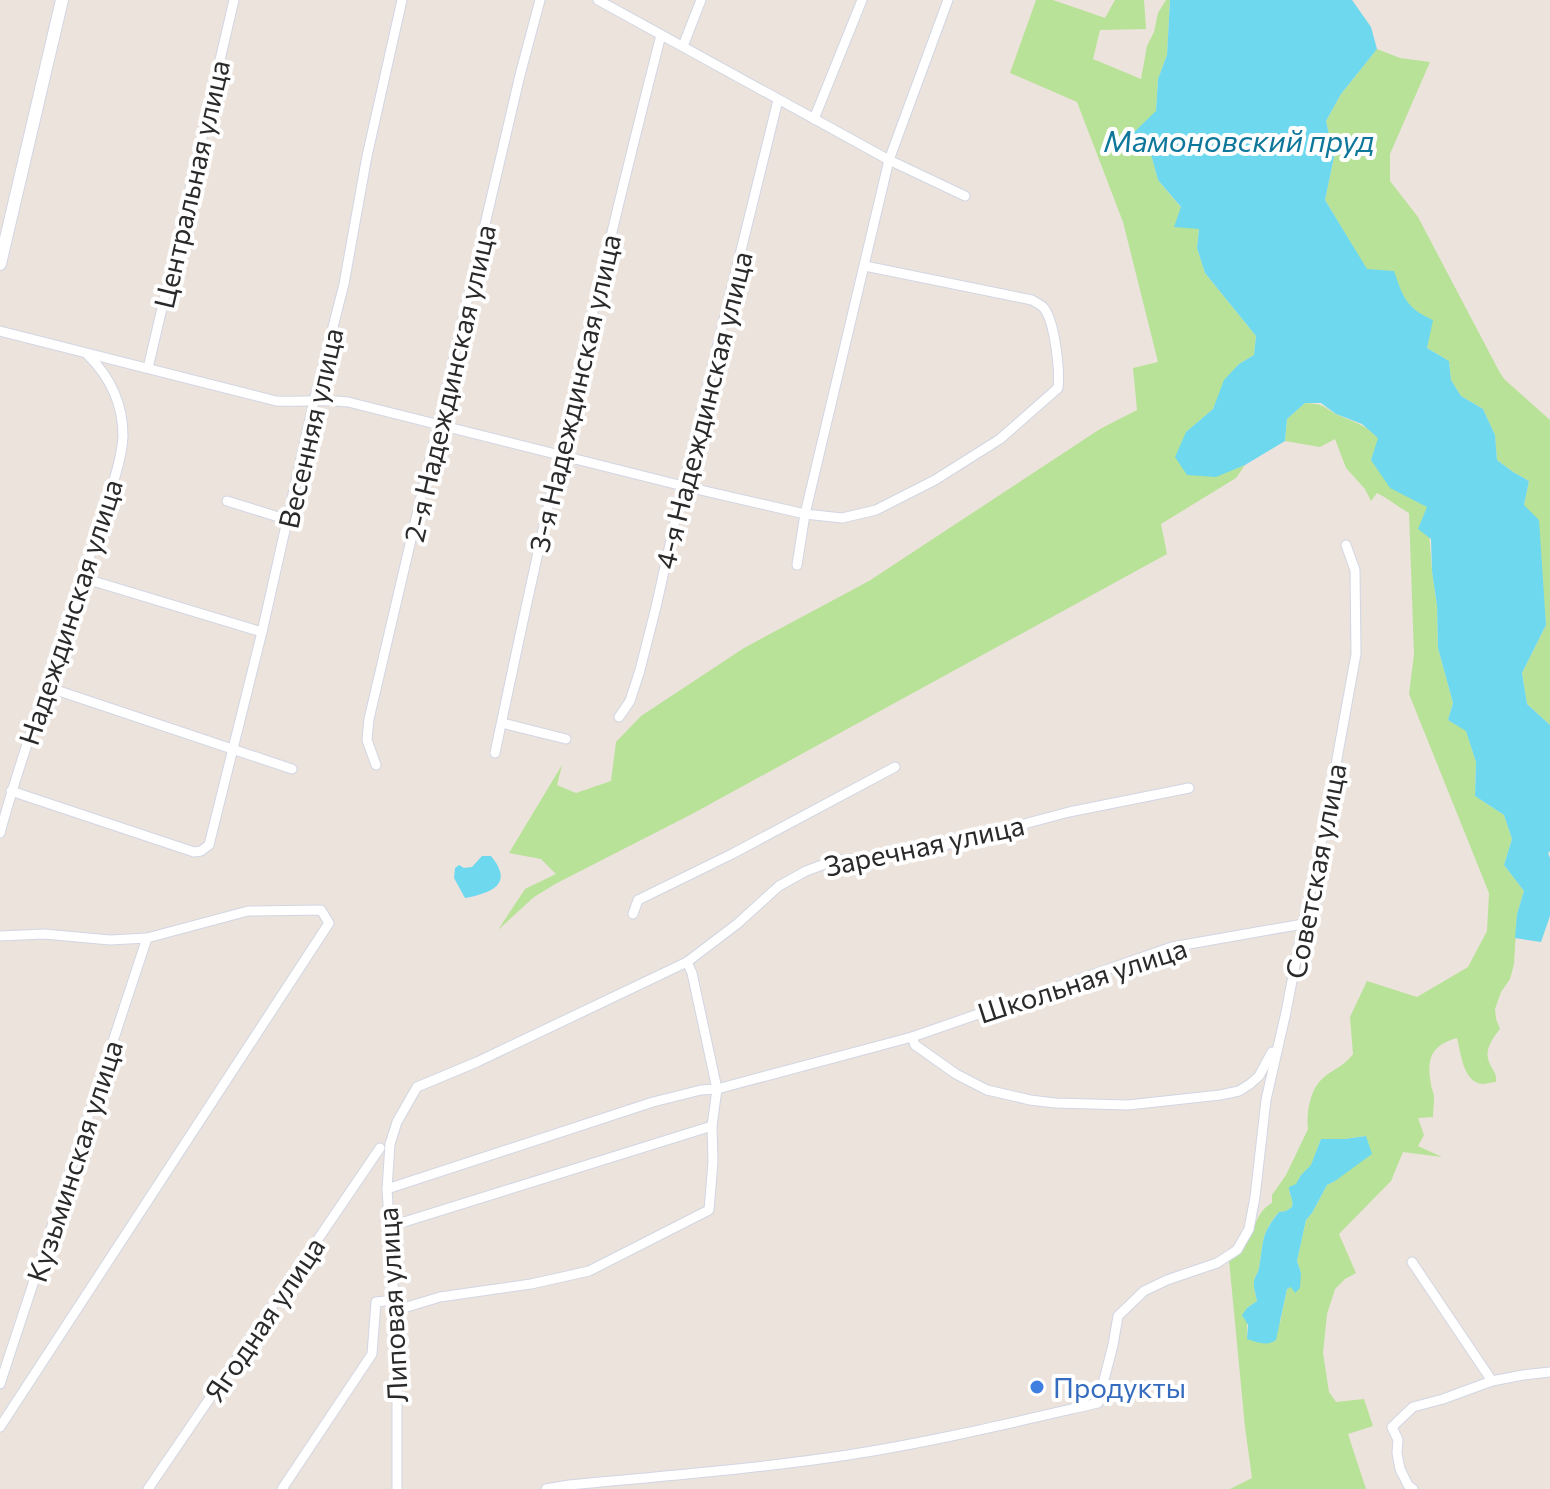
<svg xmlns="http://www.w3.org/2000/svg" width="1550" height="1489" font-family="Commissioner,sans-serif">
<rect width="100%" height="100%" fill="#ece3dc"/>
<!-- green -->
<g fill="#b8e298" fill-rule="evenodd">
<path d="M1036,0H1053L1105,18L1115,0H1144L1146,29L1100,30L1093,59L1141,79L1147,46L1154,32L1158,13L1166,0H1170L1167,55L1158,79L1156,112L1149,147L1158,180L1199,229L1197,248L1205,273L1256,336L1254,355L1239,364L1225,380L1213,409L1186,432L1216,476L1245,465L1236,478L1161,524L1167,554L692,814L557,883L534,897L498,930L525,889L556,874L541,859L509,853L562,765L557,785L576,793L611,781L616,742L641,716L744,648L869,581L1100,429L1137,410L1133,368L1158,362L1123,222L1077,102L1010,73Z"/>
<path d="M1377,49L1400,58L1430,62L1390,154V181L1418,217L1499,371L1504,379L1550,420V725L1527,704L1522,673L1546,625L1540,554L1524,505L1529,481L1513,472L1497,460L1495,435L1483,409L1461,396L1451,380L1449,361L1427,348L1432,320C1406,308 1403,297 1393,271L1367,270L1325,200L1334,157L1326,121L1341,94Z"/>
<path d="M1305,403C1327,404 1323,408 1340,416C1359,424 1363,424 1379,438L1371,460L1427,506L1432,571L1437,606L1438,648L1453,703L1448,720L1466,730L1476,762L1475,796L1504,815L1512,839L1504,865L1524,891L1517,914L1514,964L1510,979L1501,992L1495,1009L1496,1019L1500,1029C1493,1038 1484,1049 1489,1062C1492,1070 1497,1072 1496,1082C1492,1082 1487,1084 1482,1084C1463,1082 1461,1053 1457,1038C1432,1045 1426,1058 1431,1084C1431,1088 1434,1093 1434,1097C1434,1103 1433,1111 1433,1117L1418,1118L1424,1135L1418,1146L1442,1157L1403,1152L1391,1181L1339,1234L1356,1273L1345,1279L1335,1289L1327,1314L1323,1353L1329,1392L1336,1402L1364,1399L1373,1426L1348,1434L1366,1489H1230L1252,1478L1245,1427L1229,1260C1252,1254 1250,1214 1272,1203V1195L1286,1175L1308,1129C1306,1113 1310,1090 1322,1079C1334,1068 1342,1068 1353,1054L1350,1017L1367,981L1417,997L1468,967L1487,931L1489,893L1409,694L1414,654L1409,513C1398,507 1389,499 1377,493L1371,501L1365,489L1346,468L1335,439L1320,447L1285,441L1287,419ZM1366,1136L1335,1181L1327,1185L1312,1213L1306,1220L1297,1261L1301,1273L1287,1289L1280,1323L1247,1339V1308L1257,1301C1256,1294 1253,1288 1254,1281C1255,1276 1258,1273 1259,1268C1264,1243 1260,1233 1279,1212L1286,1211L1292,1207L1293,1200L1289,1192L1296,1185L1301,1175L1311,1166L1321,1139H1345Z"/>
</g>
<!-- water -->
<g fill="#6ed8ee">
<path d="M1170,0H1352L1371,27L1377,49L1341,94L1326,121L1334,157L1325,200L1367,269L1394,271C1403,297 1406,308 1433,320L1427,348L1449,361L1451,380L1461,396L1483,409L1495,435L1497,460L1513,472L1529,481L1524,505L1539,520L1546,625L1522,673L1527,704L1550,725V851L1548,853L1550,858V916L1541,942L1515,938L1517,914L1524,891L1504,865L1512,839L1504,815L1475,796L1476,762L1466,731L1448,720L1453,703L1438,648L1437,606L1432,571L1431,539L1418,529L1427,507L1390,488L1371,460L1378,438L1362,424L1336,414L1321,403H1305L1287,419L1285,441L1245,465L1216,477L1187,475L1175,457L1186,432L1213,409L1224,380L1239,364L1254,355L1256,336L1205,273L1197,248L1199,229L1174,227L1181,207L1158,180L1149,147L1129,137L1156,111L1158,79L1167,55Z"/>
<path d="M482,856H491C515,885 490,893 465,898L454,878L455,868L459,865L464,868L472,867Z"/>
<path d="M1366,1136L1372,1154L1335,1181L1327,1185L1312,1213L1306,1220L1297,1261L1301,1273L1300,1288L1295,1293L1291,1287L1287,1289L1276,1340C1266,1347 1257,1342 1247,1339L1248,1325L1242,1315L1247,1308L1257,1301C1256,1294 1253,1288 1254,1281C1255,1276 1258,1273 1259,1268C1264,1241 1260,1235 1279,1212L1286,1211L1292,1207C1294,1199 1289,1195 1289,1187L1296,1184L1301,1175L1311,1165L1321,1139H1345Z"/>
</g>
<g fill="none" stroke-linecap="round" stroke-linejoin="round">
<defs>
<g id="street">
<path d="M598,0L889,160L965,196"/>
<path d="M683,46L701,0"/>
<path d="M814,119L862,0"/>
<path d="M0,331L276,401C301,402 324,399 348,402L683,486L805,514L842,518L876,510L935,480L1000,439L1058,388C1060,371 1055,320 1043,307C1042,306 1034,301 1032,300L865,266"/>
<path d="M148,368L234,0"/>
<path d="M227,501L288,520"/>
<path d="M797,565L805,514L889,160L948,0"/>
<path d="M83,578L262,632"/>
<path d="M47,687L292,769"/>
<path d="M619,717L630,701L640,670L656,607L683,486L778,100"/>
<path d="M502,723L566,739"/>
<path d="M495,753C545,513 600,273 661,35"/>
<path d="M376,765L367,740L369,719L520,75L540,0"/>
<path d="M11,791L194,852L201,851L209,845L262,632L314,401L344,284L367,156L402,0"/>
<path d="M0,833C27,733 66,636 96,536C104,509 122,464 123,436C123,404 110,377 88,355"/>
<path d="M633,914L638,900L732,854L895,767"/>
<path d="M0,936L44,934L110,940L147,938L248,911L321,910L329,923L0,1427"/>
<path d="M912,1037L915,1045L956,1074L987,1090L1030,1100L1055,1103L1128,1105L1220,1095L1239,1091L1250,1084L1259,1076L1272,1052"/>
<path d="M387,1189L653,1102L701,1090L717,1089L912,1037L1172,947L1303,924"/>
<path d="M388,1227L712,1126"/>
<path d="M1412,1262L1492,1381"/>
<path d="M397,1310L440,1297L531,1284L589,1271L709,1210L713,1162L712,1126L717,1089L692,973L687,962"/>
<path d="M0,1384L147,938"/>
<path d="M148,1489L380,1148"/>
<path d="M282,1489L372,1354L376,1302L394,1300"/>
<path d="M397,1489V1310L394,1300L387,1189L390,1144L397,1122L417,1087L477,1062L687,962L737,924L779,886L806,871L833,861L923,851L1069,812L1189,788"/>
<path d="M546,1489L569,1485C662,1476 755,1469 848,1455C932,1442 1015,1422 1098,1403L1113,1345L1118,1316L1144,1291L1167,1280L1217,1263L1237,1250L1249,1229L1255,1197L1266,1100L1286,1012L1303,924L1325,825L1356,654L1355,570L1346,545"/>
<path d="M1413,1489L1408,1485L1400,1469L1397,1453L1398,1440L1392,1427L1413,1407L1443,1399L1492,1381L1523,1375L1550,1372"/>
</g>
<path id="secondary" d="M0,264L62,0"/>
</defs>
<!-- street casing -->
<use href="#street" stroke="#d1d6e3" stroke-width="11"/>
<!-- secondary casing -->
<use href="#secondary" stroke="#d1d6e3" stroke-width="14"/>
<!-- street -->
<use href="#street" stroke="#fff" stroke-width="9"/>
<!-- secondary -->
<use href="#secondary" stroke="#fff" stroke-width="12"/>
</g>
<!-- markers -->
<circle fill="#3f7fe0" stroke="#fff" stroke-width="3" cx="1037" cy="1387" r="8"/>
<g text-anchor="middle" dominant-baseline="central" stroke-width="8" stroke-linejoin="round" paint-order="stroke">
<!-- street labels -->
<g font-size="28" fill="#2a2a2a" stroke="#fff">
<text transform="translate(191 184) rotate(-77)">Центральная улица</text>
<text transform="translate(449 383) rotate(-77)">2-я Надеждинская улица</text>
<text transform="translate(574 393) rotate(-77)">3-я Надеждинская улица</text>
<text transform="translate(703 410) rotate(-76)">4-я Надеждинская улица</text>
<text transform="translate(310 428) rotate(-77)">Весенняя улица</text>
<text transform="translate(70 612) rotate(-72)">Надеждинская улица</text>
<text transform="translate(924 845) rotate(-12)">Заречная улица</text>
<text transform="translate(1315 871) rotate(-79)">Советская улица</text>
<text transform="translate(1082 980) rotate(-18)">Школьная улица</text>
<text transform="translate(74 1161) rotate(-72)">Кузьминская улица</text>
<text transform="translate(392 1305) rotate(-93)">Липовая улица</text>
<text transform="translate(264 1319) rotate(-56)">Ягодная улица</text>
</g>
<!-- shop labels -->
<g font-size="28" fill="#366cbe" stroke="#fff" text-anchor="start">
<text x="1053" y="1387">Продукты</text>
</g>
<!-- water labels -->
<g font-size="30" font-style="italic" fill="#0e779a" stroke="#fff">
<text x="1239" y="139">Мамоновский пруд</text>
</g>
</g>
</svg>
